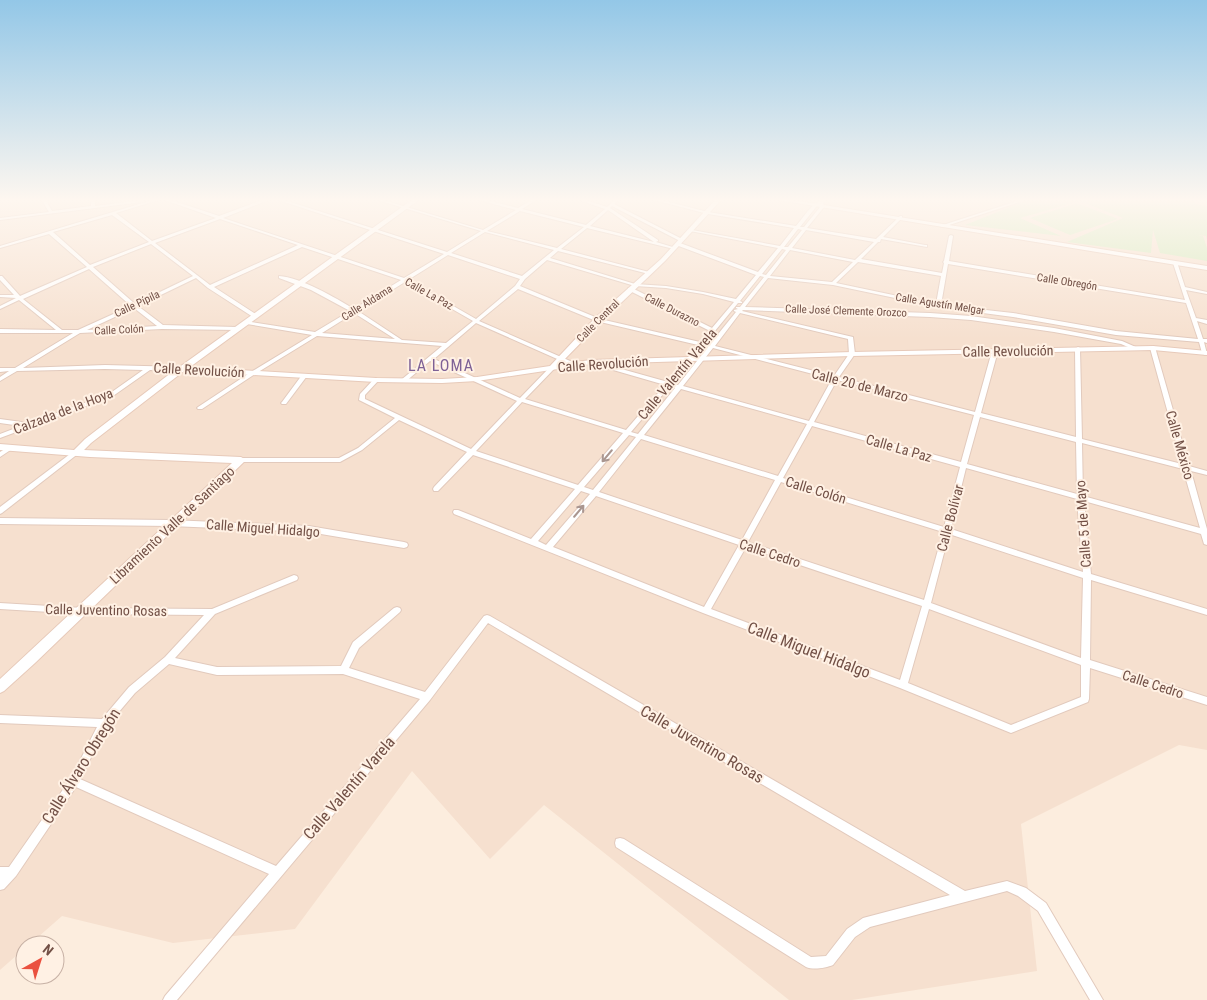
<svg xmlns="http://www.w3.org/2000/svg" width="1207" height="1000" font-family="'Roboto Condensed',sans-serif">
<rect width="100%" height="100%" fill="#fcedde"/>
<!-- residential -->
<path fill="#f6e0cf" d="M0,199H1207V750L1179,745L1021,824L1037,971L852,1000H789L544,805L490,859L412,771L295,929L173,943L62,916L29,945H25V948L0,970Z"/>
<!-- green -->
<g fill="#d4e9bd">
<path d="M1030,199H1194L1195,204L1207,206V240L1206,236L1198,235L1203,236L1207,248V261L1160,253L1153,230L1151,253L1067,242L1123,218L1080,201L1020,218L1061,236L965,225Z"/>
<path d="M1077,203L1118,219L1070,235L1030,218Z"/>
</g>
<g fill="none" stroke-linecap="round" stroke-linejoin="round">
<defs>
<g id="street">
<path d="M41,199H45L52,211L91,206V199H95V206L142,200L144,201L142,202L0,220V218L49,212Z"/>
<path d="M156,199H162L116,213L152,241L216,218L162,199H168L219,216L265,199H271L223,218L404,278L444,254L275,199H281L447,252L481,231L374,199H380L483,230L516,210L475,199H482L518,208L533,199H538L522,209L586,225L605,209L576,199H582L607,207L616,199H620L614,204L684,240L680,241L612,206L610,208L658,240V241L656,242L676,248L674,249L587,228L561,249L649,272V274L558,251L550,258L635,284L666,286L703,292L736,299L756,275L676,245V243H680L758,272L778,248L690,231L692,230L780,246L794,228L708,214L650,199H657L708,212L796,226C804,217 814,199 827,199L823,202L824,207L807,228L876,239L900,216H902V218L883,237L925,245H927V247L881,239L880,242H878L861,259L942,273L944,263L943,262L944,261L949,236L951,235L953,236L949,261L1185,300L1173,263L1177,262L1185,287L1207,292V294L1186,290L1196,318L1207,320V324L1197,321L1203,339H1207V343L1204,342L1207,354L1205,355L1202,353L1199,342L1116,335L1013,317L938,307L833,285L768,278L745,307L930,313L971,316L1054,328L1122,341L1138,348L1135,350L1121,344L1054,332L971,320L930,317L743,310L742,311L853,337L855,354L839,377L975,412L992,351L995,349L997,350L998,351L981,413L1076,437L1075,349L1078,347L1080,348L1082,439L1182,464L1150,348L1153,346L1155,347L1189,466L1207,471V475L1191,471L1207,529V545L1204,544L1201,534L1084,501L1091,574L1207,609V615L1091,580L1090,660L1207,697V705L1090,668L1089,699L1088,702L1011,733L900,688L703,613L454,514L453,512L454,510H458L531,539L575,489L473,455L438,491H434L433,489L434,487L467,452L399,420L362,450L340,462H239L238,460L241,458H339L358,448L395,418L359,400L360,394L374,379L376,378L379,380L365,395V399L471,449L517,401L430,361L405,382H401V380L442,346L317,336L255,374L202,409H198L197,408L198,407L251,372L312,335L247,324L244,322L245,321L315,332L350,311L311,290L279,278V276C300,277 336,298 354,309L401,280L302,247L214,287L257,315V317H253L208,288L196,278L138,306L163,325L237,327L240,329L239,330L162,329L80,333L23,368L105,365L183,367L186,369L183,371L150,370L113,396L0,438V434L21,426L0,423V419L29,423L109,394L143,370L105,369L17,371L0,381V377L9,371L0,372V368H15L73,333H0V329L56,330L19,300L0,309V306L16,298L0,297V295H14L0,280V276H2L20,296L87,267L49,234L0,248V246ZM819,205L820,207L804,227H800L816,207ZM608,210L654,242L590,226ZM520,211L584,227L557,248L487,231ZM112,215L149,242L90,265L53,232ZM220,219L298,245L210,285L155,243ZM798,229L802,230L788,247H784ZM806,230L874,242L855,260L792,248ZM485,232L554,250L522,276L451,253ZM151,244L193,276L135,304L93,267ZM782,249L786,250L766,275L762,274ZM790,250L853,262L832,282L770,276ZM448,255L520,279L515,286L476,319L408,280ZM547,260L635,286L666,288L703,294L734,302L712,328L632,288H628V290L710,331L700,342L600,319L520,286L525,279ZM858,262L941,276L936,304L836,283ZM948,264L1186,303L1198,339L1116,331L1013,313L941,305ZM89,269L131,306L78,330H62L23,299ZM760,276L764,277L740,307H736V308L738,309L734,310V311L736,312L710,344L705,343L738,303H742V302L740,301ZM405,282L473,321L446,343L402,340L358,311ZM518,289L596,321L698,345L668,382L593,361H589V363L665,385L626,430L525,399L555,368V366H551L520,398L434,359L476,323L573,366H577V364L479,321ZM134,308L157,326L87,330ZM354,313L395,339L322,333ZM740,313L848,339L849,354L834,376L715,346ZM703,346L708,347L678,385L673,383ZM713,348L832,379L809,421L683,386ZM837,380L974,415L961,462L814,422ZM670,386L675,388L638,434L631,432ZM681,389L807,424L778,476L644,435ZM522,402L623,433L578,485L476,451ZM980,417L1076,442L1077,494L967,464ZM812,426L960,467L944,527L783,478ZM629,435L636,437L593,490L584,487ZM641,439L775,480L742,540L599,492ZM1082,443L1183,469L1200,528L1083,496ZM966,468L1077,499L1083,572L951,529ZM781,482L943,532L924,600L748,542ZM581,491L590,494L546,545L538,541ZM596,496L739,545L704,607L553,547ZM949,534L1083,578L1081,658L931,603ZM746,547L922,606L900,680L711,609ZM929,609L1081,665V697L1011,725L908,683Z"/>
<path d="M1023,199H1029L943,227L940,226Z"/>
<path d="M304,374L307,376L286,404H282L281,403L282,402L302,375Z"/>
<path d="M10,446L12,447L13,448L12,449L0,457V452Z"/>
<path d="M74,451H76L79,453L2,513L0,514V507Z"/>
<path d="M0,518L171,520L309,526L404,542L407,543L408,545L407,547L404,548L309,532L171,526L0,524Z"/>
<path d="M294,575L297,576L298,578L297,580L215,614L175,658L217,667L341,666L353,642L394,608L397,607L400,608L401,610L400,612L359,648L349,668L425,692L484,616L487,615L490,616L965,891L1007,881L1026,888L1046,903L1103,1000H1090L1038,911L1018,896L1007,891L870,927L855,937L833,965C826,968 813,970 806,967L616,847L615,843L616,839L620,838L624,839L811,957L826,956L847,929L863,918L950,895L488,623L430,700L177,1000H163L165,996L269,874L76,787L16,876L4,889L0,890V867H9L71,778L97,727L0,723V715L102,719L129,687L165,657L204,615L83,614L0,609V603L83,608L212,609ZM169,664L217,675L343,674L420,699L276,866L80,779L107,726L135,693Z"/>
</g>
<g id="secondary">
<path d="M413,199H420L190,367L376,378L442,379L477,377L550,366L595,318L661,259L716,199H722L665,261L601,322L560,364L591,360L852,352L1153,346L1207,351V355L1153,350L852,356L591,364L477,381L442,383L376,382L184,371L91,443L84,450L241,457L246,460L35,663L4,691L0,693V679L232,463L90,457L0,450V444L74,450L85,439L167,376Z"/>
<path d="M772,199H786L1207,266V270Z"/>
</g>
</defs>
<!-- street casing -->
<use href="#street" stroke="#e2cabd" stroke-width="2"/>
<!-- secondary casing -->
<use href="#secondary" stroke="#e7caba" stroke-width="2"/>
<!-- street -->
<use href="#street" fill="#fff" fill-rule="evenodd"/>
<!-- secondary -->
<use href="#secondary" fill="#fff" fill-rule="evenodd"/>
</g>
<!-- one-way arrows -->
<defs><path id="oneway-shaft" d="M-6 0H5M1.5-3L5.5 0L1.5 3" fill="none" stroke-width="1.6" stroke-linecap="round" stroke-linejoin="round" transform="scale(1.25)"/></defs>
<g stroke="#aa9690">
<use href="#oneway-shaft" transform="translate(607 456) rotate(130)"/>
<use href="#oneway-shaft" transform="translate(579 511) rotate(-50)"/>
</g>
<!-- sky -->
<linearGradient id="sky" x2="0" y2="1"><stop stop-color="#93c7e7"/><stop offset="0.59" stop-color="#fef7f0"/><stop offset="1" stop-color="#fef7f0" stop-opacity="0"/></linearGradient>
<rect width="1207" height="339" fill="url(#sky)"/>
<g text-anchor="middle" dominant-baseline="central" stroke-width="4" stroke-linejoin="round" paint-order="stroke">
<!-- far-street labels -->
<g font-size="11" fill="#725046" stroke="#fff1e4">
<text transform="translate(1067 282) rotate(9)">Calle Obregón</text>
<text transform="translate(429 294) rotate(29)">Calle La Paz</text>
<text transform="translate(367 303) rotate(-32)">Calle Aldama</text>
<text transform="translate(137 304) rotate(-25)">Calle Pípila</text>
<text transform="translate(940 304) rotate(9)">Calle Agustín Melgar</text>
<text transform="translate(672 310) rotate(27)">Calle Durazno</text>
<text transform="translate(846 311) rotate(2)">Calle José Clemente Orozco</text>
<text transform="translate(598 321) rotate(-45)">Calle Central</text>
<text transform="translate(119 330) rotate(-3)">Calle Colón</text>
</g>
<!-- street labels -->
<g font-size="14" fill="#725046" stroke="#fff1e4">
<text transform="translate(1008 351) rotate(-1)">Calle Revolución</text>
<text transform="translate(603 364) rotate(-4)">Calle Revolución</text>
<text transform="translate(199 370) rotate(3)">Calle Revolución</text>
<text transform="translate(677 374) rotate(-50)">Calle Valentín Varela</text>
<text transform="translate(860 385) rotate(14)">Calle 20 de Marzo</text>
<text transform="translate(63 411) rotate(-21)">Calzada de la Hoya</text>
<text transform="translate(1180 445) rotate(74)">Calle México</text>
<text transform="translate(899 448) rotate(16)">Calle La Paz</text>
<text transform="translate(816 490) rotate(17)">Calle Colón</text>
<text transform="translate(950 518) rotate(-75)">Calle Bolívar</text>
<text transform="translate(1083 524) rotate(-94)">Calle 5 de Mayo</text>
<text transform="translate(172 525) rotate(-43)">Libramiento Valle de Santiago</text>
<text transform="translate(263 528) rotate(4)">Calle Miguel Hidalgo</text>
<text transform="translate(770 553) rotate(18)">Calle Cedro</text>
<text transform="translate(106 610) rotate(1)">Calle Juventino Rosas</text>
<text transform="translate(1153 684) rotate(18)">Calle Cedro</text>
</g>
<!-- quarter labels -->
<g font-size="16" letter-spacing="1" fill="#7e6196" stroke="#fff1e4">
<text x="441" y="365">LA LOMA</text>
</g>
<!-- near-street labels -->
<g font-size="16" fill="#725046" stroke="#fff1e4">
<text transform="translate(809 650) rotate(21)">Calle Miguel Hidalgo</text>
<text transform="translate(702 744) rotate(30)">Calle Juventino Rosas</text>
<text transform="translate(81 766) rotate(-58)">Calle Álvaro Obregón</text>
<text transform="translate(349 788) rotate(-49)">Calle Valentín Varela</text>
</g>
</g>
<!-- north arrow -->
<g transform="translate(40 960) rotate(39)"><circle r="24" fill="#fff1e4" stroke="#c7b1a5"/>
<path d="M0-4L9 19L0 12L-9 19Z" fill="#ea513f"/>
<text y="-8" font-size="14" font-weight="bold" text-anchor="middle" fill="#725046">N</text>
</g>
</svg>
